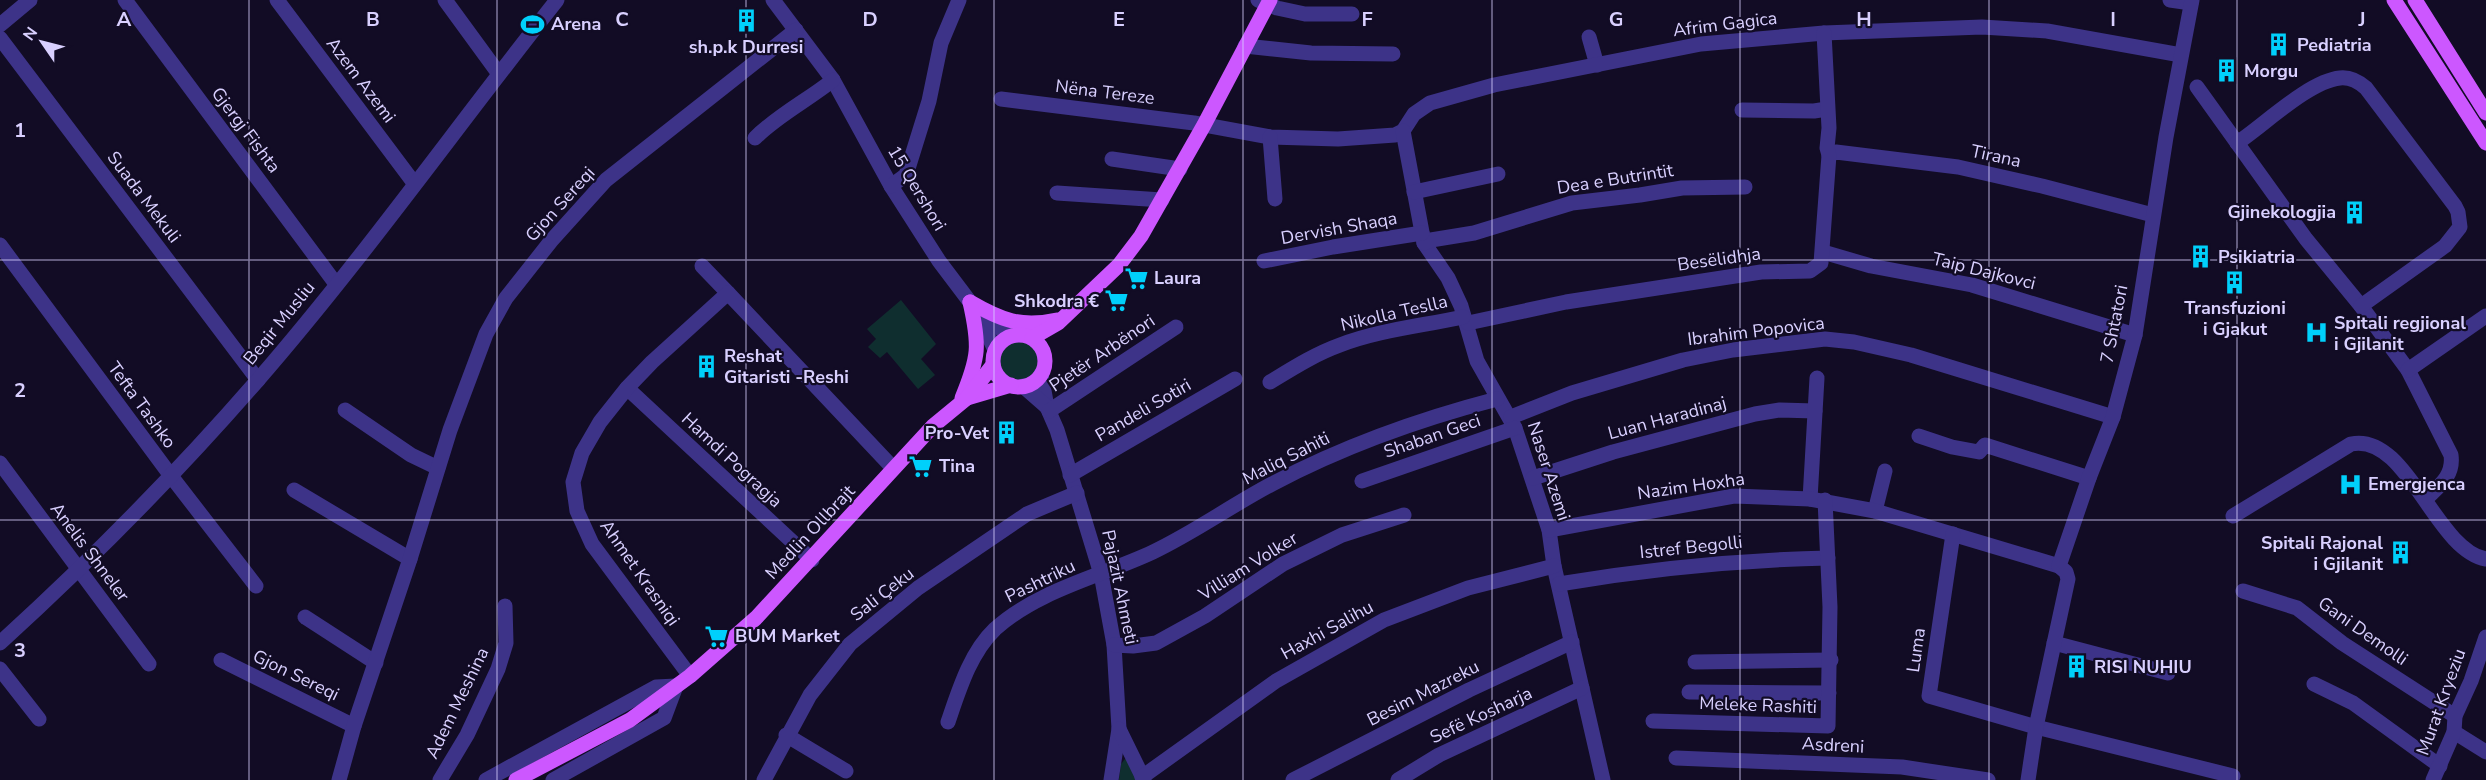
<svg xmlns="http://www.w3.org/2000/svg" width="2486" height="780" font-family="'Nunito Sans',sans-serif">
<rect width="100%" height="100%" fill="#120c25"/>
<!-- green -->
<g fill="#0f2e2f">
<path d="M901,300L936,344L921,359L935,375L918,389L887,352L880,358L868,347L876,339L867,329Z"/>
<circle cx="1019" cy="361" r="20"/>
<path d="M1125,759H1128L1139,780H1119L1121,764Z"/>
</g>
<g fill="none" stroke-linecap="round" stroke-linejoin="round">
<!-- minor -->
<g stroke="#3d3388" stroke-width="15">
<path d="M125,0L336,284"/>
<path d="M277,0L414,183"/>
<path d="M445,0L499,74"/>
<path d="M773,0L833,80L891,186L939,261L976,310L995,350"/>
<path d="M1258,0L1277,8L1305,14H1352"/>
<path d="M2170,0L2191,3"/>
<path d="M0,25L30,0"/>
<path d="M1589,37L1597,65"/>
<path d="M0,38L258,380"/>
<path d="M1245,46L1311,53L1393,54"/>
<path d="M2197,87L2306,239L2361,306L2408,370L2451,455C2454,476 2439,486 2426,499"/>
<path d="M1001,99L1194,123L1270,137L1338,139L1395,135L1403,131L1414,114L1430,103L1494,85L1701,44L1824,33L1982,27L2047,31L2181,55"/>
<path d="M1742,110L1814,111L1827,109"/>
<path d="M1403,131L1424,243L1448,278L1461,306L1477,361L1515,428L1549,530L1554,566L1603,780"/>
<path d="M1270,137L1275,199"/>
<path d="M755,138C778,115 808,100 833,80"/>
<path d="M2237,143C2264,125 2309,81 2340,78C2349,77 2359,82 2366,88L2455,206L2458,212L2460,227L2445,246L2361,306"/>
<path d="M1829,155L1836,152L1958,167L2042,186L2153,215"/>
<path d="M1112,159L1180,169"/>
<path d="M891,186L906,175L929,101L941,43L959,0"/>
<path d="M1414,192L1498,174"/>
<path d="M1057,193L1162,200"/>
<path d="M1424,243L1431,240L1474,233L1572,203L1640,195L1682,188L1745,187"/>
<path d="M0,245L171,476L256,586"/>
<path d="M1823,252L1871,266L1972,285L2135,335"/>
<path d="M1264,261L1333,247L1422,233"/>
<path d="M702,266L728,293"/>
<path d="M979,312L1010,336"/>
<path d="M1468,323L1566,302L1761,272L1810,271L1821,263L1829,155L1827,148L1829,128L1824,33"/>
<path d="M2408,370L2486,316"/>
<path d="M1041,374L1047,407L1057,430L1101,574L1114,645L1119,729L1111,780"/>
<path d="M1270,382C1293,368 1315,354 1340,345C1379,330 1422,326 1463,317"/>
<path d="M1023,386L1047,407"/>
<path d="M627,388L812,560"/>
<path d="M345,410L411,455L438,468"/>
<path d="M1049,411L1176,327"/>
<path d="M1511,417L1572,393L1683,360L1733,350L1825,339L1854,342L1911,355L2113,417"/>
<path d="M1919,436L1952,447L1979,452L1985,445L2089,478"/>
<path d="M0,463L149,664"/>
<path d="M1070,475L1235,379"/>
<path d="M1533,478L1613,452L1755,414L1780,410L1815,411"/>
<path d="M1362,481L1515,428"/>
<path d="M294,490L410,559"/>
<path d="M1810,499L1817,378"/>
<path d="M1875,511L1885,471"/>
<path d="M2233,516L2351,444C2407,432 2435,550 2486,559"/>
<path d="M1549,530L1734,496L1810,499L1875,511L2059,566"/>
<path d="M1953,534L1929,696L2036,727L2233,776"/>
<path d="M1559,584C1648,569 1737,560 1828,558"/>
<path d="M2243,591L2297,608L2342,643L2455,716"/>
<path d="M305,617L376,663"/>
<path d="M0,643C91,560 177,473 257,381C363,259 457,126 557,0"/>
<path d="M2054,643L2168,673"/>
<path d="M1114,645L1133,646L1156,643L1205,616L1283,564L1342,535L1404,515"/>
<path d="M221,660L354,726"/>
<path d="M1695,662L1831,660"/>
<path d="M0,669L39,719"/>
<path d="M690,676L592,544L577,511L573,482L582,453L600,422L627,388L652,362L728,293L893,468"/>
<path d="M2314,684L2353,703L2440,766"/>
<path d="M1689,692L1829,693"/>
<path d="M1653,721L1828,726L1830,607L1825,500"/>
<path d="M948,722C959,690 970,653 995,629C1038,590 1102,576 1153,552C1195,532 1232,505 1272,484C1342,447 1420,419 1497,399"/>
<path d="M1119,729L1144,780"/>
<path d="M2454,732L2486,752"/>
<path d="M786,735L846,771"/>
<path d="M1676,758L1902,767L1988,780"/>
<path d="M1142,777L1276,681L1384,620L1468,588L1554,566"/>
<path d="M339,780L354,726L410,559L450,430L486,334L506,298L551,241L606,180L796,30"/>
<path d="M440,780L467,735L498,669L506,643L505,606"/>
<path d="M486,780L656,687L676,686L664,718L553,780"/>
<path d="M764,780L810,695L850,644L918,588L1027,514L1077,493"/>
<path d="M1293,780L1469,690L1572,642"/>
<path d="M1398,780L1439,755L1582,688"/>
<path d="M2028,780L2036,727L2068,579L2066,572L2059,566L2089,478L2113,417L2135,335L2166,137L2192,0"/>
<path d="M2433,780L2454,732L2455,716L2471,681L2486,637"/>
</g>
<!-- major -->
<g stroke="#cc57ff" stroke-width="15">
<path d="M2394,0L2486,143"/>
<path d="M2415,0L2486,113"/>
<path d="M970,302C1001,320 1021,328 1057,320"/>
<circle cx="1019" cy="361" r="26"/>
<path d="M1032,338L1058,323L1119,265L1141,236L1204,125L1270,0"/>
<path d="M962,398C979,357 980,346 970,302"/>
<path d="M967,398L1011,385"/>
<path d="M516,780L630,720L690,676L756,618L933,426L967,398L993,365"/>
</g>
</g>
<!-- grid -->
<path fill="none" stroke="#d9d0ff" stroke-width="1.5" stroke-opacity="0.55" d="M249,0V780M497,0V780M746,0V780M994,0V780M1243,0V780M1492,0V780M1740,0V780M1989,0V780M2237,0V780M0,260H2486M0,520H2486"/>
<!-- icons -->
<defs>
<symbol id="building-bare" viewBox="-9 -9 18 18"><path d="M-4-6H4V6H1V3H-1V6H-4ZM-2.5-4.3h1.7v1.8h-1.7ZM.8-4.3h1.7v1.8H.8ZM-2.5-1h1.7V.8h-1.7ZM.8-1h1.7V.8H.8Z" fill="#00d0fb" stroke="#120c25" stroke-width="2.5" paint-order="stroke"/></symbol>
<symbol id="stadium-bare" viewBox="-9 -9 18 18"><path d="M0-5a6.5 5 0 1 0 0 10a6.5 5 0 1 0 0-10ZM-3.5-1.8h7v3.6h-7Z" fill="#00d0fb" stroke="#120c25" stroke-width="2.5" paint-order="stroke"/></symbol>
<symbol id="supermarket-bare" viewBox="-9 -9 18 18"><path d="M-6-5.5h2.5l.6 2H6L4.5 2H-2.5L-4.4-4H-6ZM-1.5 3.2a1.3 1.3 0 1 0 .1 0ZM3 3.2a1.3 1.3 0 1 0 .1 0Z" fill="#00d0fb" stroke="#120c25" stroke-width="2.5" paint-order="stroke"/></symbol>
<symbol id="hospital-bare" viewBox="-9 -9 18 18"><path d="M-5-5h3v3.5h4V-5h3V5h-3V1.5h-4V5h-3Z" fill="#00d0fb" stroke="#120c25" stroke-width="2.5" paint-order="stroke"/></symbol>
</defs>
<g fill-rule="evenodd">
<use href="#building-bare" x="730" y="4" width="33" height="33"/>
<use href="#stadium-bare" x="516" y="8" width="33" height="33"/>
<use href="#building-bare" x="2262" y="28" width="33" height="33"/>
<use href="#building-bare" x="2210" y="54" width="33" height="33"/>
<use href="#building-bare" x="2338" y="196" width="33" height="33"/>
<use href="#building-bare" x="2184" y="240" width="33" height="33"/>
<use href="#supermarket-bare" x="1120" y="262" width="33" height="33"/>
<use href="#building-bare" x="2218" y="266" width="33" height="33"/>
<use href="#supermarket-bare" x="1100" y="284" width="33" height="33"/>
<use href="#hospital-bare" x="2300" y="316" width="33" height="33"/>
<use href="#building-bare" x="690" y="350" width="33" height="33"/>
<use href="#building-bare" x="990" y="416" width="33" height="33"/>
<use href="#supermarket-bare" x="904" y="450" width="33" height="33"/>
<use href="#hospital-bare" x="2334" y="468" width="33" height="33"/>
<use href="#building-bare" x="2384" y="536" width="33" height="33"/>
<use href="#supermarket-bare" x="700" y="620" width="33" height="33"/>
<use href="#building-bare" x="2060" y="650" width="33" height="33"/>
</g>
<g text-anchor="middle" dominant-baseline="central" stroke-width="4.5" stroke-linejoin="round" paint-order="stroke">
<!-- poi labels -->
<g font-size="18" font-weight="bold" fill="#d9d0ff" stroke="#120c25" text-anchor="start">
<text x="551" y="24">Arena</text>
<text x="2297" y="45">Pediatria</text>
<text x="746" y="47" text-anchor="middle">sh.p.k Durresi</text>
<text x="2244" y="71">Morgu</text>
<text x="2336" y="212" text-anchor="end">Gjinekologjia</text>
<text x="2218" y="257">Psikiatria</text>
<text x="1154" y="278">Laura</text>
<text x="1099" y="301" text-anchor="end">Shkodra €</text>
<text x="2235" y="308" text-anchor="middle">Transfuzioni<tspan x="2235" dy="21">i Gjakut</tspan></text>
<text x="2334" y="323">Spitali regjional<tspan x="2334" dy="21">i Gjilanit</tspan></text>
<text x="724" y="356">Reshat<tspan x="724" dy="21">Gitaristi -Reshi</tspan></text>
<text x="989" y="433" text-anchor="end">Pro-Vet</text>
<text x="939" y="466">Tina</text>
<text x="2368" y="484">Emergjenca</text>
<text x="2383" y="543" text-anchor="end">Spitali Rajonal<tspan x="2383" dy="21">i Gjilanit</tspan></text>
<text x="735" y="636">BUM Market</text>
<text x="2094" y="667">RISI NUHIU</text>
</g>
<!-- street labels -->
<g font-size="18" fill="#d9d0ff" stroke="#120c25">
<text transform="translate(1725 24) rotate(-7)">Afrim Gagica</text>
<text transform="translate(361 80) rotate(53)">Azem Azemi</text>
<text transform="translate(1105 92) rotate(7)">Nëna Tereze</text>
<text transform="translate(246 130) rotate(53)">Gjergj Fishta</text>
<text transform="translate(1996 156) rotate(12)">Tirana</text>
<text transform="translate(1615 179) rotate(-9)">Dea e Butrintit</text>
<text transform="translate(917 188) rotate(59)">15 Qershori</text>
<text transform="translate(144 197) rotate(53)">Suada Mekuli</text>
<text transform="translate(560 204) rotate(-48)">Gjon Sereqi</text>
<text transform="translate(1339 228) rotate(-10)">Dervish Shaqa</text>
<text transform="translate(1719 259) rotate(-8)">Besëlidhja</text>
<text transform="translate(1984 271) rotate(14)">Taip Dajkovci</text>
<text transform="translate(1394 313) rotate(-13)">Nikolla Teslla</text>
<text transform="translate(279 323) rotate(-51)">Beqir Musliu</text>
<text transform="translate(2114 324) rotate(-79)">7 Shtatori</text>
<text transform="translate(1756 331) rotate(-7)">Ibrahim Popovica</text>
<text transform="translate(1102 353) rotate(-34)">Pjetër Arbënori</text>
<text transform="translate(142 405) rotate(54)">Tefta Tashko</text>
<text transform="translate(1143 410) rotate(-30)">Pandeli Sotiri</text>
<text transform="translate(1667 418) rotate(-15)">Luan Haradinaj</text>
<text transform="translate(1432 436) rotate(-19)">Shaban Geci</text>
<text transform="translate(1286 458) rotate(-27)">Maliq Sahiti</text>
<text transform="translate(732 460) rotate(43)">Hamdi Pogragja</text>
<text transform="translate(1549 471) rotate(72)">Naser Azemi</text>
<text transform="translate(1691 486) rotate(-8)">Nazim Hoxha</text>
<text transform="translate(810 532) rotate(-47)">Medlin Ollbrajt</text>
<text transform="translate(1691 547) rotate(-6)">Istref Begolli</text>
<text transform="translate(90 552) rotate(53)">Anelis Shneler</text>
<text transform="translate(1248 566) rotate(-32)">Villiam Volker</text>
<text transform="translate(640 573) rotate(55)">Ahmet Krasniqi</text>
<text transform="translate(1040 581) rotate(-26)">Pashtriku</text>
<text transform="translate(1120 587) rotate(78)">Pajazit Ahmeti</text>
<text transform="translate(882 594) rotate(-38)">Sali Çeku</text>
<text transform="translate(1327 630) rotate(-29)">Haxhi Salihu</text>
<text transform="translate(2363 631) rotate(35)">Gani Demolli</text>
<text transform="translate(1916 650) rotate(-82)">Luma</text>
<text transform="translate(296 675) rotate(26)">Gjon Sereqi</text>
<text transform="translate(1423 693) rotate(-27)">Besim Mazreku</text>
<text transform="translate(2441 702) rotate(-70)">Murat Kryeziu</text>
<text transform="translate(457 703) rotate(-64)">Adem Meshina</text>
<text transform="translate(1758 705) rotate(2)">Meleke Rashiti</text>
<text transform="translate(1481 715) rotate(-25)">Sefë Kosharja</text>
<text transform="translate(1833 745) rotate(3)">Asdreni</text>
</g>
</g>
<g font-size="20" text-anchor="middle" font-weight="bold" fill="#d9d0ff" stroke="#120c25" stroke-width="4.5" stroke-linejoin="round" paint-order="stroke">
<text x="124" y="26">A</text>
<text x="373" y="26">B</text>
<text x="622" y="26">C</text>
<text x="870" y="26">D</text>
<text x="1119" y="26">E</text>
<text x="1367" y="26">F</text>
<text x="1616" y="26">G</text>
<text x="1864" y="26">H</text>
<text x="2113" y="26">I</text>
<text x="2362" y="26">J</text>
<text x="20" y="137">1</text>
<text x="20" y="397">2</text>
<text x="20" y="657">3</text>
</g>
<!-- north arrow -->
<g transform="translate(42 42) rotate(305)" stroke="#120c25" stroke-width="4.5" paint-order="stroke">
<path d="M0-4.5L10 22L0 15L-10 22Z" fill="#d9d0ff"/>
<text y="-9" font-size="16" font-weight="bold" text-anchor="middle" fill="#d9d0ff">N</text>
</g>
</svg>
